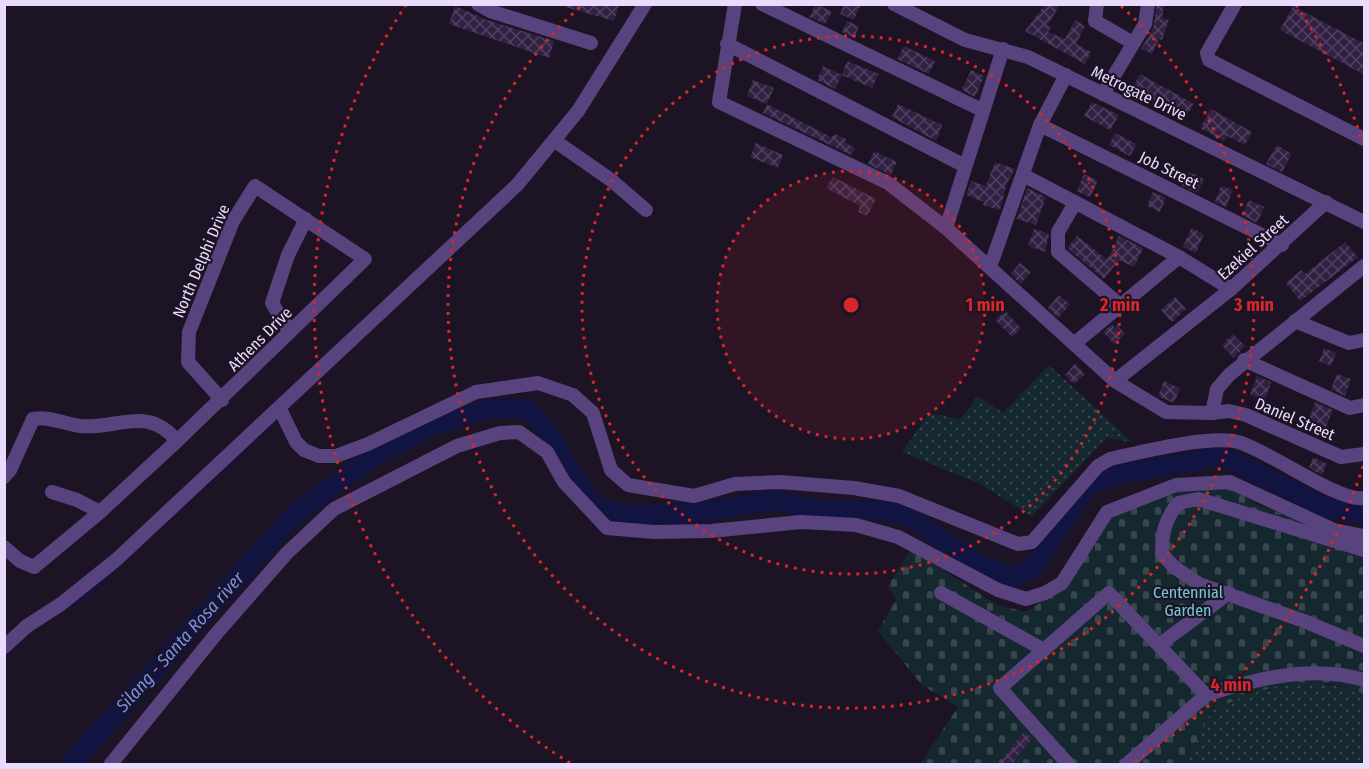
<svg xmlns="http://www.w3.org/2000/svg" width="1369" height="769" font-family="'Fira Sans Condensed',sans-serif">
<defs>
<pattern id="grass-dots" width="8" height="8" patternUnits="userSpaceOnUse" patternTransform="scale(1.5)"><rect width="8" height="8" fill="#16282f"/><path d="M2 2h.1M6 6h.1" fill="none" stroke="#38474e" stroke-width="1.8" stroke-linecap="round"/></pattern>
<pattern id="cemetery-stones" width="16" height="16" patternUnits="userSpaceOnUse" patternTransform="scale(1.5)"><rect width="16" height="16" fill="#16282f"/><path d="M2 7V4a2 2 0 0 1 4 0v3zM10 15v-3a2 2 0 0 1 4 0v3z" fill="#38474e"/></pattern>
<pattern id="building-cross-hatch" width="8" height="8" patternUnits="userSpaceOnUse" patternTransform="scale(1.5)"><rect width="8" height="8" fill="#332144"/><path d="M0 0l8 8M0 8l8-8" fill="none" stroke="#514160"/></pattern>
</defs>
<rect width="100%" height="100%" fill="#1c1325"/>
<!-- grass -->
<g fill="url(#grass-dots)">
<path d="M1049,365L1132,442L1107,438L1032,516L978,483L902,452L929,413L960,419L978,396L1003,413Z"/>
<path d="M1305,680L1353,689L1364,694V764H1185L1212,710L1260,689Z"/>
</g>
<!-- cemetery -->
<path fill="url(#cemetery-stones)" d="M1177,488L1233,489L1258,505L1334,533L1364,538V694C1310,669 1263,688 1212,710L1185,764H920L958,707L922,685L878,631L896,600L888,586L911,549L997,605L1026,612L1065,586L1109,517Z"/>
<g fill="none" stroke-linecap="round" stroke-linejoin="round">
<!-- stream -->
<g stroke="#111340" stroke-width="3">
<path d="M136,550L279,418"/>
<path d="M62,611L89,594L120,565"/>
<path d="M4,657L12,648"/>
</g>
<!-- river -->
<path stroke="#111340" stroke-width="20" d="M71,764L289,520L314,499L377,455L435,424L495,408L527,409L544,426L581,489L594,506L624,515L707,512L772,500L818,510H869L904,514L982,566L1014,577L1032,568L1087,486L1110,476L1222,456L1327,508L1364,514"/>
</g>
<!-- building -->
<g fill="url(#building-cross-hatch)">
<path d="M565,4H619L614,21L565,7Z"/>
<path d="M816,4L832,12L825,24L809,17Z"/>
<path d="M844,4H861L854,20L840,14Z"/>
<path d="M1045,4H1060L1048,25L1051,27L1048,32L1065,39L1075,20L1085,26L1076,44L1091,52L1085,64L1025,31Z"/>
<path d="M1157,4H1164L1162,18L1169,20L1162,40L1159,39L1152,54L1141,49L1153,28Z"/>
<path d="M455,6L487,20L554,41L549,58L449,24Z"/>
<path d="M1293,6L1365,44V75L1280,30Z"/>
<path d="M847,21L859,26L854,38L842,32Z"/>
<path d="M904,46L935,61L929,74L897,59Z"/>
<path d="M847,61L879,74L872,88L842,75Z"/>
<path d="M823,66L842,75L835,89L817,80Z"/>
<path d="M971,70L984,76L975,97L962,90Z"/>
<path d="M1140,74L1194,104L1185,118L1131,91Z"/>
<path d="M753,80L774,88L767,104L747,96Z"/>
<path d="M1092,102L1119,115L1110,130L1084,116Z"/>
<path d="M767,104L831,137L835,134L846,139L845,142L855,148L851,155L763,113Z"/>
<path d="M898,104L942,125L936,141L892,117Z"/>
<path d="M1211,109L1252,132L1245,145L1227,136L1224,141L1200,128Z"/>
<path d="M1115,133L1137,144L1130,156L1109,145Z"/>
<path d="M756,143L783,155L778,168L750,157Z"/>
<path d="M1277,145L1292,154L1282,172L1266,164Z"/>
<path d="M874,151L897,162L891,175L868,164Z"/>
<path d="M995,162L1015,169L1007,183L1000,210L983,205L984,202L966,195L971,181L986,186Z"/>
<path d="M1189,172L1204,179L1197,193L1182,186Z"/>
<path d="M1084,174L1098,181L1090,197L1077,191Z"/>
<path d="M833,177L876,199L867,216L858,212L860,206L826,188Z"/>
<path d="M1221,186L1233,190L1226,207L1215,202Z"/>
<path d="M1027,188L1046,197L1036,225L1017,219Z"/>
<path d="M1153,192L1166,198L1160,212L1147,206Z"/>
<path d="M1249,200L1264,207L1257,223L1242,215Z"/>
<path d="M1191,228L1204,234L1196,253L1183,247Z"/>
<path d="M1034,229L1049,234L1045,252L1028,246Z"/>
<path d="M1077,236L1105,258L1109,257L1119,236L1143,248L1134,267L1119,260L1104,279L1067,248Z"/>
<path d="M1345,242L1358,257L1300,301L1286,283L1301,270L1305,274Z"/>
<path d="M1020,263L1031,272L1021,284L1011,274Z"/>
<path d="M1059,295L1070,304L1058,318L1048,308Z"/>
<path d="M1175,297L1186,309L1172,322L1161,310Z"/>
<path d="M1005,311L1021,328L1012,337L995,320Z"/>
<path d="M1112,324L1115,328L1117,325L1125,334L1114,344L1103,332Z"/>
<path d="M1233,334L1245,346L1234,358L1222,345Z"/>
<path d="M1324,348L1336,353L1331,366L1319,361Z"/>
<path d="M1075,364L1085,374L1074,384L1065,375Z"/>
<path d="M1337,374L1351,379L1345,396L1331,389Z"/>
<path d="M1257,376L1271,382L1265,400L1250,395Z"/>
<path d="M1164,381L1180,388L1174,403L1158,396Z"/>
<path d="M1315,402L1333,410L1326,427L1308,421Z"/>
<path d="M1313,457L1327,464L1322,475L1309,468Z"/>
<path d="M1024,732L1032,738L1011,765H998Z"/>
</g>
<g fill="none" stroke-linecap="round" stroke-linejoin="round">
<!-- minor -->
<g stroke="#58437f" stroke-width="14">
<path d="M478,4L490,11L591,43"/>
<path d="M735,4L719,102L888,183L946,228L1115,381L1166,412L1212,413L1217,389L1229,375L1364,266"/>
<path d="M762,4L982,110"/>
<path d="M894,4L965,40L1028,57L1364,222"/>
<path d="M1097,4L1095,21L1133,43"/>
<path d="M1235,4L1207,53L1209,60L1364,139"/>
<path d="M727,44L965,166"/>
<path d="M1103,94L1145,24L1148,4"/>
<path d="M1040,125L1282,245"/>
<path d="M555,141L611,180L646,210"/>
<path d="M1023,175L1179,257L1231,289"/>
<path d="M1075,203L1058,232V252L1120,305"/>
<path d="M946,228L1003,49"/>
<path d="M990,267L1040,125L1066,75"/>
<path d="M1295,321L1349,343L1364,340"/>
<path d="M290,332L272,303L288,255L306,219"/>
<path d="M1075,343L1179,257"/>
<path d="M1244,360L1350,408L1364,405"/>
<path d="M1115,381L1231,289L1326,202"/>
<path d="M280,409L296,442L304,450L319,456H336L368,444L476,392L538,383L573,395L593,413L611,470L628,485L694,496L735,484L780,482L854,488L899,496L1018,544L1032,542L1098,466L1110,459C1141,452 1208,435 1238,442C1268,450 1340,503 1364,498"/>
<path d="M1212,413L1229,411L1246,415L1341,457L1364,454"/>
<path d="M177,441L365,259L255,186L233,221L189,332L188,362L222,400"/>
<path d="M4,477L10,470L33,419C50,416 64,424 80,426C117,430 147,404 177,441L100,512L34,567L20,561L4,547"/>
<path d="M52,492L77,500L100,512"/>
<path d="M1364,550L1198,499L1178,503C1165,520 1162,532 1162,554L1174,567L1199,584L1304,621L1364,646"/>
<path d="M941,593L1044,650"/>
<path d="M1159,645L1229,593"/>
<path d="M4,647L27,626L61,604L116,560L517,185L578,111L645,4"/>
<path d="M1206,695C1255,679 1313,664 1364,680"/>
<path d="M111,764L216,634L287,553L334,509L457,446L500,433L519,432L547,452L564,482L607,528L654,532L711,531L801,522L856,525L898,537L998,590L1026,599L1045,593L1062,583L1107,512L1176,485L1230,482L1334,530L1364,536"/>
<path d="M1068,764L1000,688L1109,593L1206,695L1127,764"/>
</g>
</g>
<!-- distance rings -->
<circle cx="851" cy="305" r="134" fill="#d62828" fill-opacity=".12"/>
<g fill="none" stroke="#d62828" stroke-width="3" stroke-dasharray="3 6">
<circle cx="851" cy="305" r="134"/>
<circle cx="851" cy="305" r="269"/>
<path d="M1121 6A403 403 0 1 1 581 6"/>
<path d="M1363 466A537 537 0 0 1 1132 763M570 763A537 537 0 0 1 406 5M1296 5A537 537 0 0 1 1363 144"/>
</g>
<g text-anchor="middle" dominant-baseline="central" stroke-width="4.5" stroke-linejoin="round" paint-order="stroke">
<!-- street labels -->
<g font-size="16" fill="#e9dbfb" stroke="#1c1325">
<text transform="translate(1139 93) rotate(26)">Metrogate Drive</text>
<text transform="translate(1169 170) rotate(26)">Job Street</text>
<text transform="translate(1253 247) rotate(-42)">Ezekiel Street</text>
<text transform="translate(201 261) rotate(-67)">North Delphi Drive</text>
<text transform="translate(260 339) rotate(-45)">Athens Drive</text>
<text transform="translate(1295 419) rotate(23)">Daniel Street</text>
</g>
<!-- park labels -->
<g font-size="16" fill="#6fccd3" stroke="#1c1325">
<text x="1188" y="592">Centennial<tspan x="1188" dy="18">Garden</tspan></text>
</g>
<!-- water labels -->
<g font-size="18" font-style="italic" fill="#7691ee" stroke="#1c1325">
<text transform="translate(180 642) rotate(-48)">Silang - Santa Rosa river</text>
</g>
</g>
<circle cx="851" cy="305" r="9" fill="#d62828" stroke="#1c1325" stroke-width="3"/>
<g font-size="18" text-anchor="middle" font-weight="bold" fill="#d62828" stroke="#1c1325" stroke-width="4.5" stroke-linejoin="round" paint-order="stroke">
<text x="985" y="311">1 min</text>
<text x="1120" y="311">2 min</text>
<text x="1254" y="311">3 min</text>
<text x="1231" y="691">4 min</text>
</g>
<!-- border -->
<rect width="1369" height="769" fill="none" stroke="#e9dbfb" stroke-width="12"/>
</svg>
